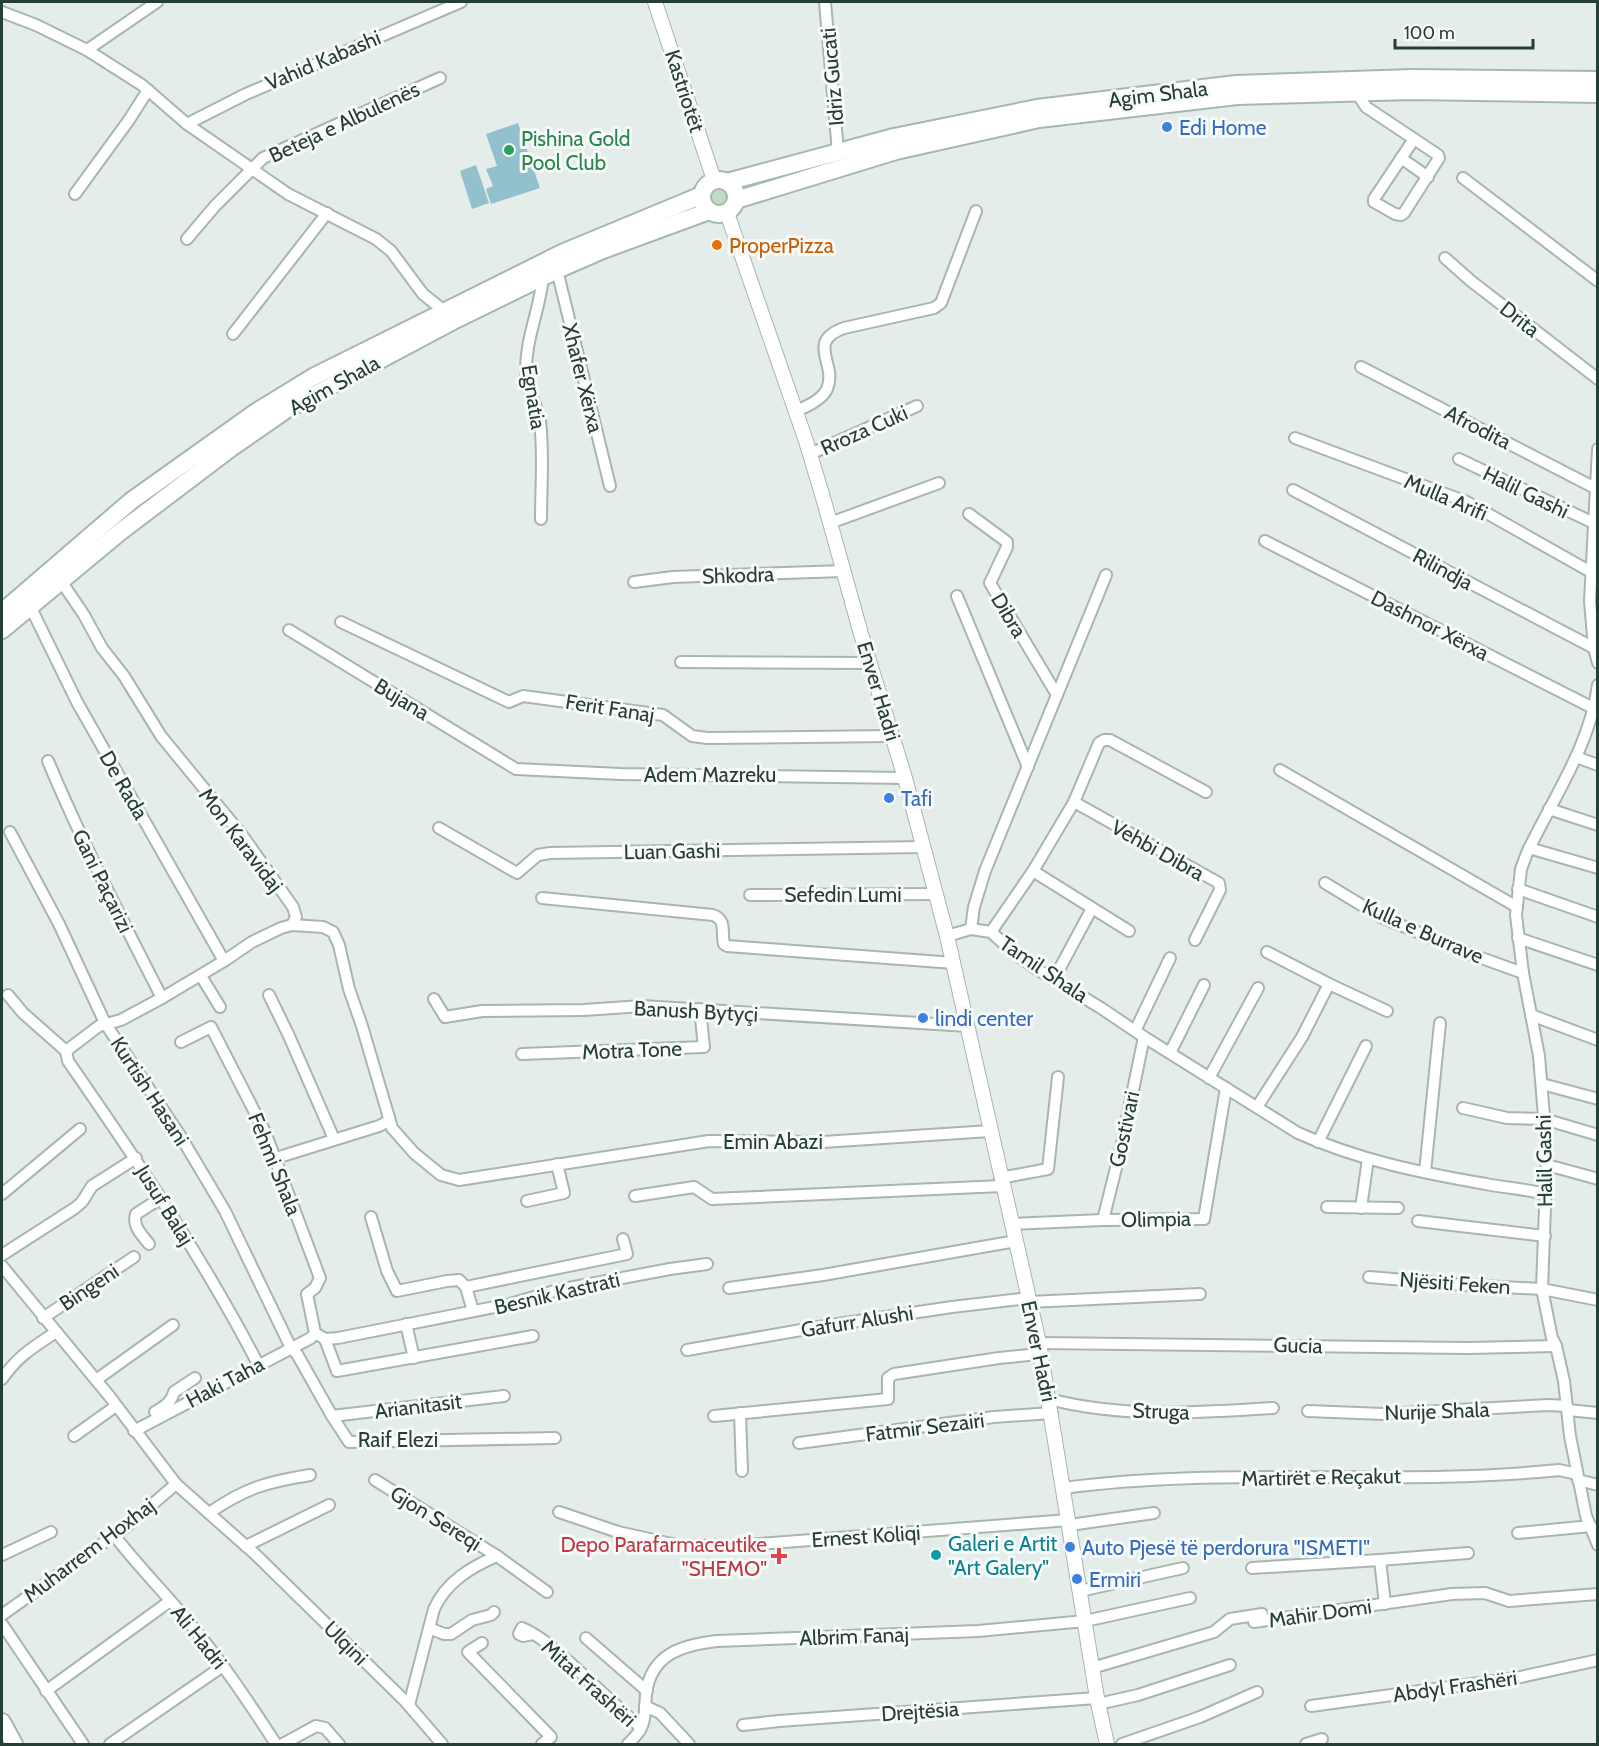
<svg xmlns="http://www.w3.org/2000/svg" width="1599" height="1746" font-family="Cabin,sans-serif">
<rect width="100%" height="100%" fill="#e5edea"/>
<!-- green -->
<circle fill="#c0dcc9" cx="719" cy="197" r="13"/>
<!-- water -->
<g fill="#92c1cd">
<path d="M518,123L540,188L491,204L486,189L493,186L486,169L497,166L486,134Z"/>
<path d="M476,165L489,203L472,209L460,171Z"/>
</g>
<g fill="none" stroke-linecap="round" stroke-linejoin="round">
<defs>
<g id="minor">
<path d="M825,2L838,152"/>
<path d="M2,12L36,25L87,50L142,85L187,124L288,194L376,239L391,251L423,294L443,310"/>
<path d="M87,50L157,2"/>
<path d="M1357,93L1366,107L1438,155L1439,158L1404,213L1401,215L1395,214L1374,202V199L1414,139"/>
<path d="M187,124L246,94L461,2"/>
<path d="M1401,158L1428,177"/>
<path d="M1463,178L1598,281"/>
<path d="M75,194L129,120L148,90"/>
<path d="M187,239L215,206L263,158L440,78"/>
<path d="M1445,258L1471,281L1598,379"/>
<path d="M557,270L610,486"/>
<path d="M233,334L327,213"/>
<path d="M1361,367L1595,488"/>
<path d="M796,411C806,407 822,400 827,389C838,364 805,342 844,328L934,308L941,303L976,211"/>
<path d="M1295,438L1467,502L1591,572"/>
<path d="M1598,449L1590,601L1594,648L1598,663"/>
<path d="M810,454L917,406"/>
<path d="M1459,459L1598,525"/>
<path d="M1293,490L1594,648"/>
<path d="M969,514L1007,542V547L990,583L1057,695"/>
<path d="M541,519C541,487 544,453 540,421C537,404 526,390 526,373C525,340 540,309 543,277"/>
<path d="M830,523L939,483"/>
<path d="M1265,541L1595,709H1598"/>
<path d="M61,581L84,615L102,648L124,676L161,736L242,835L293,907L296,917L292,925"/>
<path d="M634,582L673,577L843,571"/>
<path d="M957,596L1028,767"/>
<path d="M30,606L77,702L224,961"/>
<path d="M341,622L509,702L523,696L663,715L692,736L707,738L892,736"/>
<path d="M289,630L516,769L620,774L905,778"/>
<path d="M681,662L870,663"/>
<path d="M1598,685C1590,746 1553,798 1527,853L1521,869L1516,915L1523,973L1539,1056L1547,1153L1542,1289L1552,1338L1556,1346L1564,1381L1570,1436L1586,1516L1598,1545"/>
<path d="M1576,757L1598,765"/>
<path d="M48,761C82,842 122,920 162,998"/>
<path d="M1280,770L1517,907"/>
<path d="M1074,802L1219,883L1220,890L1195,940"/>
<path d="M1549,809L1598,825"/>
<path d="M439,828L517,873L538,855L550,853L924,847"/>
<path d="M10,832L59,924L105,1023L181,1137L225,1211L291,1348L297,1354L332,1416L349,1442L555,1438"/>
<path d="M1529,848L1598,868"/>
<path d="M1033,871L1129,931"/>
<path d="M1325,883L1381,917L1473,955L1523,973"/>
<path d="M1518,889L1598,917"/>
<path d="M750,895L936,894"/>
<path d="M542,898L713,915C727,920 721,932 724,944L727,946L954,963"/>
<path d="M971,929L974,907L985,871L1106,575"/>
<path d="M991,932L1033,871L1074,802L1099,743L1104,740H1110L1206,792"/>
<path d="M947,936L971,929L991,932L1013,952L1035,968L1101,1008L1144,1037L1298,1133C1358,1160 1422,1173 1486,1184C1506,1188 1526,1189 1546,1194"/>
<path d="M1518,938L1598,965"/>
<path d="M1267,952L1329,984"/>
<path d="M201,976L220,1007"/>
<path d="M1054,979L1090,912"/>
<path d="M8,995L23,1013L66,1051L68,1061C136,1159 203,1258 258,1364"/>
<path d="M269,995L289,1036L334,1139"/>
<path d="M434,999L445,1017L482,1011L584,1010L642,1006L968,1026"/>
<path d="M1531,1015L1598,1040"/>
<path d="M1135,1031L1170,958"/>
<path d="M181,1042L211,1027L265,1132L320,1278L315,1288L307,1294L315,1333"/>
<path d="M66,1051L99,1026L121,1020L162,998L224,961L252,942L281,928L292,925L323,927L333,932L339,945L349,989L362,1026L392,1128L414,1153L441,1175L459,1180L709,1141L823,1142L990,1131"/>
<path d="M1170,1053L1204,985"/>
<path d="M522,1054L704,1047L700,1009"/>
<path d="M1209,1078L1258,988"/>
<path d="M1542,1084L1598,1099"/>
<path d="M1257,1107L1302,1037L1329,984L1387,1011"/>
<path d="M1463,1108L1507,1118L1544,1119L1598,1135"/>
<path d="M1318,1142L1366,1046"/>
<path d="M276,1158L379,1126L387,1122L389,1117"/>
<path d="M1547,1165L1598,1179"/>
<path d="M1425,1172L1440,1023"/>
<path d="M1000,1178L1048,1169L1058,1077"/>
<path d="M2,1194L80,1129"/>
<path d="M635,1196L694,1187L712,1199L1002,1186"/>
<path d="M527,1201L564,1193L557,1164"/>
<path d="M1327,1207L1398,1208"/>
<path d="M1361,1208L1368,1159"/>
<path d="M371,1217L387,1271L397,1291L447,1281L459,1280L466,1287L473,1311"/>
<path d="M1103,1220L1121,1148L1144,1037"/>
<path d="M1418,1221L1545,1236"/>
<path d="M1012,1224L1103,1220L1204,1219L1226,1088"/>
<path d="M149,1244C142,1235 132,1226 136,1214L161,1198"/>
<path d="M2,1255L75,1208L82,1202L92,1186L136,1158"/>
<path d="M2,1266L110,1397L176,1484L255,1554L405,1701L442,1744"/>
<path d="M1369,1277L1463,1285L1542,1289L1598,1300"/>
<path d="M466,1287L627,1254L623,1239"/>
<path d="M729,1288L823,1275L1016,1241"/>
<path d="M1029,1302L1200,1294"/>
<path d="M43,1318L134,1257"/>
<path d="M406,1324L414,1358"/>
<path d="M315,1333L325,1339L338,1338L510,1304L558,1290L670,1269L707,1264"/>
<path d="M325,1339L337,1371L533,1336"/>
<path d="M1039,1343L1468,1348L1556,1346"/>
<path d="M687,1350L818,1327L952,1307L1028,1298"/>
<path d="M2,1379C18,1356 32,1348 56,1332"/>
<path d="M96,1380L173,1325"/>
<path d="M1049,1399C1121,1418 1200,1413 1273,1408"/>
<path d="M1568,1410L1598,1413"/>
<path d="M1308,1411L1383,1414L1549,1405L1567,1406"/>
<path d="M155,1412C165,1406 171,1403 174,1392L195,1378"/>
<path d="M740,1413L742,1471"/>
<path d="M332,1416L504,1396"/>
<path d="M714,1416L888,1399V1378L894,1374L999,1358L1040,1354"/>
<path d="M134,1431L311,1338L315,1333"/>
<path d="M74,1436L116,1406"/>
<path d="M799,1443L994,1417L1052,1413"/>
<path d="M375,1480L497,1556"/>
<path d="M1578,1480L1598,1485"/>
<path d="M1064,1488C1228,1466 1395,1487 1559,1470L1577,1474"/>
<path d="M559,1512L618,1532L681,1546L747,1545L1069,1520"/>
<path d="M209,1513C245,1488 267,1482 310,1475"/>
<path d="M1070,1525L1154,1513"/>
<path d="M1518,1533L1591,1526"/>
<path d="M114,1535C137,1565 163,1591 187,1620C220,1659 248,1701 276,1744"/>
<path d="M246,1546L329,1505"/>
<path d="M2,1555L51,1532"/>
<path d="M1252,1568L1380,1560"/>
<path d="M1080,1591L1183,1568"/>
<path d="M1385,1604L1380,1560L1468,1553"/>
<path d="M2,1615L127,1526L176,1484"/>
<path d="M1254,1622L1452,1594L1485,1593L1509,1601L1598,1594"/>
<path d="M2,1624L83,1744"/>
<path d="M429,1628L444,1634H451L472,1620L491,1615L494,1612"/>
<path d="M533,1634L523,1636L519,1634L522,1628C539,1635 554,1649 568,1661C591,1682 614,1704 638,1725L640,1730"/>
<path d="M586,1638L647,1691"/>
<path d="M482,1643L468,1652L551,1737L542,1744"/>
<path d="M1092,1668L1214,1632L1230,1619L1262,1614"/>
<path d="M46,1691L170,1601"/>
<path d="M1098,1704L1138,1695L1230,1665"/>
<path d="M409,1705L434,1609C446,1582 471,1567 497,1556L547,1592"/>
<path d="M645,1706L660,1713L689,1744"/>
<path d="M1311,1706L1516,1678L1598,1660"/>
<path d="M743,1725L779,1721L1097,1698"/>
<path d="M110,1744L223,1666"/>
<path d="M283,1744L316,1726L325,1728L339,1744"/>
<path d="M628,1744C632,1740 637,1735 640,1730C646,1720 645,1706 646,1694C651,1654 682,1645 717,1641L978,1631L1085,1621L1190,1598"/>
<path d="M1122,1744L1200,1717L1257,1692"/>
<path d="M1306,1744L1322,1739"/>
</g>
<g id="tertiary">
<path d="M655,2L714,180"/>
<path d="M727,213L806,441L824,501L861,634L905,778L947,936L1039,1343L1097,1698L1107,1744"/>
</g>
<g id="secondary">
<circle cx="719" cy="197" r="17"/>
<path d="M727,182L894,137L1037,108L1236,84L1412,78L1598,80"/>
<path d="M736,200L896,151L1039,119L1237,96L1411,91L1598,94"/>
<path d="M2,612L131,501L256,412L313,377L562,253L702,195"/>
<path d="M2,630L120,532L231,448L286,410L457,319L557,270L603,250L709,211"/>
<path d="M2,1722L14,1744"/>
</g>
</defs>
<!-- minor casing -->
<use href="#minor" stroke="#a8b5b1" stroke-width="14"/>
<!-- tertiary casing -->
<use href="#tertiary" stroke="#a8b5b1" stroke-width="16"/>
<!-- secondary casing -->
<use href="#secondary" stroke="#a4b8b2" stroke-width="20"/>
<!-- minor -->
<use href="#minor" stroke="#fff" stroke-width="10"/>
<!-- tertiary -->
<use href="#tertiary" stroke="#fff" stroke-width="14"/>
<!-- secondary -->
<use href="#secondary" stroke="#fff" stroke-width="16"/>
</g>
<!-- markers -->
<g fill="#3f7fe0" stroke="#f6faf8" stroke-width="2">
<circle cx="1167" cy="127" r="6"/>
<circle cx="889" cy="798" r="6"/>
<circle cx="923" cy="1018" r="6"/>
<circle cx="1070" cy="1547" r="6"/>
<circle cx="1077" cy="1579" r="6"/>
</g>
<circle fill="#2e9e5b" stroke="#f6faf8" stroke-width="2" cx="509" cy="150" r="6"/>
<circle fill="#e8710a" stroke="#f6faf8" stroke-width="2" cx="717" cy="245" r="6"/>
<circle fill="#0f9aa8" stroke="#f6faf8" stroke-width="2" cx="936" cy="1555" r="6"/>
<path fill="#e0444e" stroke="#f6faf8" stroke-width="2" d="M776 1547h6v6h6v6h-6v6h-6v-6h-6v-6h6z"/>
<g text-anchor="middle" dominant-baseline="central" stroke-width="6" stroke-linejoin="round" paint-order="stroke">
<!-- street labels -->
<g font-size="21" fill="#253e38" stroke="#f6faf8">
<text transform="translate(323 60) rotate(-23)">Vahid Kabashi</text>
<text transform="translate(832 77) rotate(-95)">Idriz Gucati</text>
<text transform="translate(685 91) rotate(72)">Kastriotët</text>
<text transform="translate(1158 94) rotate(-7)">Agim Shala</text>
<text transform="translate(344 122) rotate(-25)">Beteja e Albulenës</text>
<text transform="translate(1520 319) rotate(38)">Drita</text>
<text transform="translate(583 378) rotate(76)">Xhafer Xërxa</text>
<text transform="translate(334 385) rotate(-29)">Agim Shala</text>
<text transform="translate(534 397) rotate(81)">Egnatia</text>
<text transform="translate(1478 427) rotate(27)">Afrodita</text>
<text transform="translate(864 430) rotate(-24)">Rroza Cuki</text>
<text transform="translate(1526 492) rotate(26)">Halil Gashi</text>
<text transform="translate(1446 497) rotate(23)">Mulla Arifi</text>
<text transform="translate(1443 569) rotate(28)">Rilindja</text>
<text transform="translate(738 575) rotate(-2)">Shkodra</text>
<text transform="translate(1009 615) rotate(59)">Dibra</text>
<text transform="translate(1430 625) rotate(27)">Dashnor Xërxa</text>
<text transform="translate(879 691) rotate(73)">Enver Hadri</text>
<text transform="translate(402 699) rotate(31)">Bujana</text>
<text transform="translate(610 708) rotate(9)">Ferit Fanaj</text>
<text x="710" y="774">Adem Mazreku</text>
<text transform="translate(124 785) rotate(60)">De Rada</text>
<text transform="translate(241 840) rotate(53)">Mon Karavidaj</text>
<text transform="translate(1158 850) rotate(29)">Vehbi Dibra</text>
<text transform="translate(672 851) rotate(-1)">Luan Gashi</text>
<text transform="translate(103 881) rotate(64)">Gani Paçarizi</text>
<text x="843" y="894">Sefedin Lumi</text>
<text transform="translate(1423 931) rotate(24)">Kulla e Burrave</text>
<text transform="translate(1044 969) rotate(34)">Tamil Shala</text>
<text transform="translate(696 1011) rotate(3)">Banush Bytyçi</text>
<text transform="translate(632 1050) rotate(-2)">Motra Tone</text>
<text transform="translate(150 1091) rotate(57)">Kurtish Hasani</text>
<text transform="translate(1124 1129) rotate(-78)">Gostivari</text>
<text x="773" y="1141">Emin Abazi</text>
<text transform="translate(1544 1161) rotate(-91)">Halil Gashi</text>
<text transform="translate(275 1164) rotate(68)">Fehmi Shala</text>
<text transform="translate(165 1205) rotate(58)">Jusuf Balaj</text>
<text transform="translate(1156 1219) rotate(-1)">Olimpia</text>
<text transform="translate(1455 1283) rotate(4)">Njësiti Feken</text>
<text transform="translate(89 1287) rotate(-34)">Bingeni</text>
<text transform="translate(557 1293) rotate(-13)">Besnik Kastrati</text>
<text transform="translate(857 1321) rotate(-9)">Gafurr Alushi</text>
<text transform="translate(1298 1345) rotate(2)">Gucia</text>
<text transform="translate(1039 1351) rotate(78)">Enver Hadri</text>
<text transform="translate(225 1382) rotate(-28)">Haki Taha</text>
<text transform="translate(418 1406) rotate(-7)">Arianitasit</text>
<text transform="translate(1161 1411) rotate(2)">Struga</text>
<text transform="translate(1437 1411) rotate(-2)">Nurije Shala</text>
<text transform="translate(925 1427) rotate(-7)">Fatmir Sezairi</text>
<text x="398" y="1439">Raif Elezi</text>
<text transform="translate(1321 1477) rotate(-1)">Martirët e Reçakut</text>
<text transform="translate(436 1518) rotate(32)">Gjon Sereqi</text>
<text transform="translate(866 1536) rotate(-4)">Ernest Koliqi</text>
<text transform="translate(89 1550) rotate(-37)">Muharrem Hoxhaj</text>
<text transform="translate(1320 1613) rotate(-8)">Mahir Domi</text>
<text transform="translate(854 1636) rotate(-2)">Albrim Fanaj</text>
<text transform="translate(199 1637) rotate(51)">Ali Hadri</text>
<text transform="translate(346 1643) rotate(45)">Ulqini</text>
<text transform="translate(589 1683) rotate(42)">Mitat Frashëri</text>
<text transform="translate(1455 1686) rotate(-8)">Abdyl Frashëri</text>
<text transform="translate(920 1711) rotate(-4)">Drejtësia</text>
</g>
<!-- shop labels -->
<g font-size="21" fill="#366cbe" stroke="#f6faf8" text-anchor="start">
<text x="1179" y="127">Edi Home</text>
<text x="901" y="798">Tafi</text>
<text x="935" y="1018">lindi center</text>
<text x="1082" y="1547">Auto Pjesë të perdorura "ISMETI"</text>
<text x="1089" y="1579">Ermiri</text>
</g>
<!-- leisure labels -->
<g font-size="21" fill="#27864d" stroke="#f6faf8" text-anchor="start">
<text x="521" y="138">Pishina Gold<tspan x="521" dy="24">Pool Club</tspan></text>
</g>
<!-- food labels -->
<g font-size="21" fill="#c56008" stroke="#f6faf8" text-anchor="start">
<text x="729" y="245">ProperPizza</text>
</g>
<!-- culture labels -->
<g font-size="21" fill="#0d838f" stroke="#f6faf8" text-anchor="start">
<text x="948" y="1543">Galeri e Artit<tspan x="948" dy="24">"Art Galery"</tspan></text>
</g>
<!-- health labels -->
<g font-size="21" fill="#be3a42" stroke="#f6faf8" text-anchor="end">
<text x="767" y="1544">Depo Parafarmaceutike<tspan x="767" dy="24">"SHEMO"</tspan></text>
</g>
</g>
<!-- border -->
<rect width="1599" height="1746" fill="none" stroke="#253e38" stroke-width="6"/>
<!-- scale -->
<path d="M1395 39v9h138v-9" fill="none" stroke="#253e38" stroke-width="3"/>
<text x="1404" y="39" font-size="18" fill="#253e38" stroke="#f6faf8" stroke-width="4.5" paint-order="stroke">100 m</text>
</svg>
